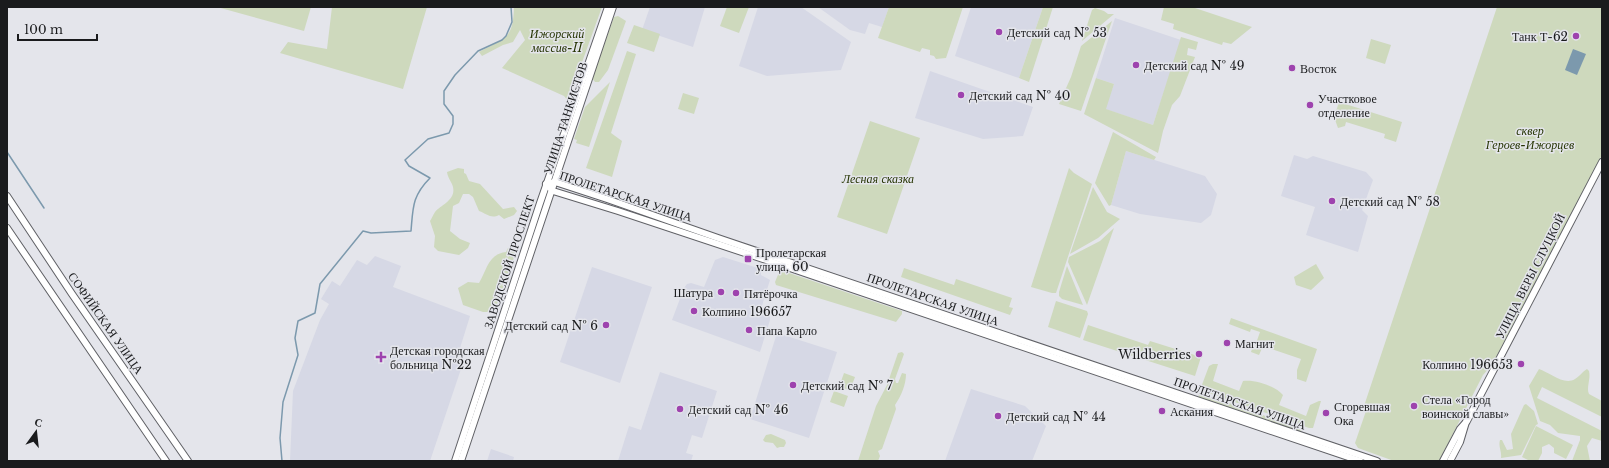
<svg xmlns="http://www.w3.org/2000/svg" width="1609" height="468" font-family="'Libre Baskerville',serif">
<rect width="100%" height="100%" fill="#e4e5eb"/>
<!-- built -->
<g fill="#d6d8e5">
<path d="M650,7H705L693,47L642,30Z"/>
<path d="M758,7H801L851,42L841,70L767,76L739,66Z"/>
<path d="M818,7H889L882,27L869,23L865,34L850,30Z"/>
<path d="M971,7H1043L1019,78L955,56Z"/>
<path d="M1115,18L1181,40L1153,125L1105,109L1114,84L1096,78Z"/>
<path d="M930,71L1033,107L1023,136L983,139L915,118Z"/>
<path d="M1126,151L1205,176L1217,194L1211,215L1201,223L1140,214L1111,205Z"/>
<path d="M1294,155L1307,159L1313,156L1366,172L1373,180L1362,210L1368,216L1358,252L1306,235L1315,207L1281,196Z"/>
<path d="M375,256L401,266L393,287L470,316L456,361L463,363L430,461H290L293,391L320,320L329,304L321,299L332,281L340,286L357,260L367,265Z"/>
<path d="M723,257L761,269V275L770,280L760,312L770,315V320L760,352L672,320L684,288L687,284L691,283L704,287L715,260Z"/>
<path d="M592,267L652,287L620,383L560,362Z"/>
<path d="M777,333L837,352L809,438L750,419Z"/>
<path d="M660,372L717,391L702,438L692,435L686,453L693,455L691,461H618L629,426L641,430Z"/>
<path d="M971,389L1025,406L1046,426L1032,461H945Z"/>
<path d="M491,449L514,457L513,461H487Z"/>
</g>
<!-- green -->
<g fill="#ced9bd">
<path d="M217,7H311L304,31Z"/>
<path d="M332,7H427L403,89L280,53L288,42L327,49Z"/>
<path d="M514,7H602L568,101L564,96L502,68L525,40L520,30L513,42L503,45L482,56L479,52C505,38 513,40 514,7Z"/>
<path d="M727,7H749L739,33L720,26Z"/>
<path d="M889,7H963L946,58L936,59L934,56L930,55V50L922,48L920,52L878,38Z"/>
<path d="M1043,7H1053L1029,82L1019,78Z"/>
<path d="M1164,7H1192L1252,27L1231,44L1223,42L1222,45L1173,29L1174,24L1161,20Z"/>
<path d="M1497,7H1602V155L1492,365L1483,375L1439,461H1394L1358,448L1355,443L1366,411L1363,409Z"/>
<path d="M1095,8L1104,11L1108,14H1114L1082,41L1092,10Z"/>
<path d="M618,16L626,21L608,70L599,82H595L592,78L614,17Z"/>
<path d="M1112,21L1081,111L1059,104L1071,77L1081,46Z"/>
<path d="M634,25L660,34L654,52L627,43Z"/>
<path d="M1181,37L1198,42L1196,50L1188,48L1187,55L1195,57L1180,96L1172,105L1163,131L1158,153L1084,114L1096,78L1114,84L1106,109L1153,125Z"/>
<path d="M1371,39L1391,45L1385,64L1366,58Z"/>
<path d="M627,51L636,54L611,133L622,141L612,177L586,168Z"/>
<path d="M610,82L589,147L576,143L577,140L574,139L585,107Z"/>
<path d="M683,93L699,98L694,114L678,109Z"/>
<path d="M1339,102L1402,122L1396,142L1384,138L1385,134L1346,122L1345,126L1338,128L1334,117Z"/>
<path d="M870,121L920,138L887,234L837,217Z"/>
<path d="M1113,132L1156,157L1154,160L1126,151L1111,205L1109,206L1095,183Z"/>
<path d="M458,168L464,169V173L466,174L469,181L480,184L503,209L514,207L517,211L514,215L504,219L499,215C491,219 487,214 479,211L473,197L469,194H463L459,203L453,206L450,231L460,239L470,243L468,248L459,255L438,251L434,247L435,236L430,221C432,218 433,215 435,212C441,205 456,200 453,187C452,182 448,179 447,172Z"/>
<path d="M1069,168L1074,173L1092,184L1056,293H1052L1031,287Z"/>
<path d="M1093,187L1107,212L1120,219L1098,238L1070,254Z"/>
<path d="M1114,228L1087,305L1068,262L1069,257L1100,241Z"/>
<path d="M513,247L515,252L513,261L494,312H483L463,305L458,288L468,282L479,283C487,270 488,254 506,252L508,248Z"/>
<path d="M1316,264L1324,278L1311,290L1296,285L1294,277Z"/>
<path d="M1067,266L1083,305L1062,299L1059,296V292Z"/>
<path d="M904,268L954,285L956,279L1012,298L1009,307L1013,308L1010,315L901,277Z"/>
<path d="M780,270L902,311V314L896,322L893,321L776,285L775,282Z"/>
<path d="M1056,301L1087,311L1088,314L1080,338L1048,327Z"/>
<path d="M1231,318L1317,349L1306,382L1297,379V370L1301,359L1263,346L1259,355L1251,352L1252,349H1254L1260,332L1251,329L1250,332L1229,324Z"/>
<path d="M1088,325L1148,345L1150,341L1201,357L1195,376L1083,340Z"/>
<path d="M902,352L904,354L895,379L896,383H898L902,373L906,374C906,385 901,396 895,405L896,409L882,449L878,451L880,456L878,461H858L876,406L887,385L898,353Z"/>
<path d="M1213,364H1218L1213,381L1239,391L1243,381C1255,379 1275,386 1283,395L1279,405L1306,416L1310,405L1319,401H1321L1313,428H1309L1200,390L1209,366Z"/>
<path d="M1539,369C1549,372 1564,386 1575,379C1579,377 1582,372 1587,369L1589,371C1591,379 1586,388 1589,394L1602,401V417L1542,387L1537,398L1602,431V441L1592,438L1587,446L1590,461H1572L1580,440V436L1558,433L1550,425L1540,421L1529,386Z"/>
<path d="M844,373L855,377L850,390L839,387Z"/>
<path d="M834,391L848,396L844,407L830,402Z"/>
<path d="M1198,392L1302,429L1301,432L1199,397Z"/>
<path d="M1526,404L1534,411L1538,424L1536,425L1521,455L1501,458C1502,451 1498,447 1500,440H1502L1507,450L1513,449L1511,434L1524,405Z"/>
<path d="M1536,426L1573,445L1566,459L1554,453V448L1549,444L1542,447V453L1538,461H1530L1522,457Z"/>
<path d="M771,434L785,440L786,443L784,447H780L777,448L773,443L765,442L763,440L766,435Z"/>
</g>
<!-- water -->
<path fill="#7c99ad" d="M1573,49L1586,54L1577,75L1565,70Z"/>
<g fill="none" stroke-linecap="round" stroke-linejoin="round">
<!-- stream -->
<g stroke="#7c99ad" stroke-width="1.5">
<path d="M7,152L44,208"/>
<path d="M282,461L280,438L283,402L298,355L295,338L298,321L315,313L320,284L363,231L371,233L411,231C413,208 412,196 430,178L409,166L405,160L428,139L449,133L453,124V116L444,104V91L455,75L478,51L502,40L506,36L512,22L511,7"/>
</g>
<defs>
<g id="secondary">
<path d="M546,184L555,182L607,199L718,238L1377,461"/>
<path d="M546,184L553,191L618,211L778,264L1360,461"/>
<path d="M455,461L540,203L608,7"/>
<path d="M461,461L613,7"/>
<path d="M1443,461L1460,429L1467,421L1602,162"/>
<path d="M1450,461L1460,442L1466,422"/>
</g>
<g id="primary">
<path d="M7,196L72,294L188,461"/>
<path d="M7,228L166,461"/>
</g>
</defs>
<!-- secondary casing -->
<use href="#secondary" stroke="#606166" stroke-width="8"/>
<!-- primary casing -->
<use href="#primary" stroke="#606166" stroke-width="8"/>
<!-- secondary -->
<use href="#secondary" stroke="#fff" stroke-width="6"/>
<!-- primary -->
<use href="#primary" stroke="#fff" stroke-width="6"/>
</g>
<!-- markers -->
<g fill="#9e43ae" stroke="#e4e5eb" stroke-width="1.5">
<circle cx="999" cy="32" r="4"/>
<circle cx="1576" cy="36" r="4"/>
<circle cx="1136" cy="65" r="4"/>
<circle cx="1292" cy="68" r="4"/>
<circle cx="961" cy="95" r="4"/>
<circle cx="1310" cy="105" r="4"/>
<circle cx="1332" cy="201" r="4"/>
<rect x="744" y="255" width="8" height="8" rx="2"/>
<circle cx="721" cy="292" r="4"/>
<circle cx="736" cy="293" r="4"/>
<circle cx="694" cy="311" r="4"/>
<circle cx="606" cy="325" r="4"/>
<circle cx="749" cy="330" r="4"/>
<circle cx="1227" cy="343" r="4"/>
<circle cx="1199" cy="354" r="4"/>
<path d="M379 351h4v4h4v4h-4v4h-4v-4h-4v-4h4z"/>
<circle cx="1521" cy="364" r="4"/>
<circle cx="793" cy="385" r="4"/>
<circle cx="1414" cy="406" r="4"/>
<circle cx="680" cy="409" r="4"/>
<circle cx="1162" cy="411" r="4"/>
<circle cx="1326" cy="413" r="4"/>
<circle cx="998" cy="416" r="4"/>
</g>
<g text-anchor="middle" dominant-baseline="central" stroke-width="3" stroke-linejoin="round" paint-order="stroke">
<!-- poi labels -->
<g font-size="12" fill="#1a1b1d" stroke="#e4e5eb" text-anchor="start">
<text x="1007" y="32">Детский сад № 53</text>
<text x="1568" y="36" text-anchor="end">Танк Т-62</text>
<text x="1144" y="65">Детский сад № 49</text>
<text x="1300" y="68">Восток</text>
<text x="969" y="95">Детский сад № 40</text>
<text x="1318" y="98">Участковое<tspan x="1318" dy="14">отделение</tspan></text>
<text x="1340" y="201">Детский сад № 58</text>
<text x="756" y="252">Пролетарская<tspan x="756" dy="14">улица, 60</tspan></text>
<text x="713" y="292" text-anchor="end">Шатура</text>
<text x="744" y="293">Пятёрочка</text>
<text x="702" y="311">Колпино 196657</text>
<text x="598" y="325" text-anchor="end">Детский сад № 6</text>
<text x="757" y="330">Папа Карло</text>
<text x="1235" y="343">Магнит</text>
<text x="390" y="350">Детская городская<tspan x="390" dy="14">больница №22</tspan></text>
<text x="1191" y="354" text-anchor="end">Wildberries</text>
<text x="1513" y="364" text-anchor="end">Колпино 196653</text>
<text x="801" y="385">Детский сад № 7</text>
<text x="1422" y="399">Стела «Город<tspan x="1422" dy="14">воинской славы»</tspan></text>
<text x="1334" y="406">Сгоревшая<tspan x="1334" dy="14">Ока</tspan></text>
<text x="688" y="409">Детский сад № 46</text>
<text x="1170" y="411">Аскания</text>
<text x="1006" y="416">Детский сад № 44</text>
</g>
<!-- park labels -->
<g font-size="12" font-style="italic" fill="#263503" stroke="#e4e5eb">
<text x="557" y="33">Ижорский<tspan x="557" dy="14">массив-II</tspan></text>
<text x="1530" y="130">сквер<tspan x="1530" dy="14">Героев-Ижорцев</tspan></text>
<text x="878" y="178">Лесная сказка</text>
</g>
<!-- street labels -->
<g font-size="12" fill="#1a1b1d" stroke="#e4e5eb">
<text transform="translate(565 118) rotate(-72)">УЛИЦА ТАНКИСТОВ</text>
<text transform="translate(626 196) rotate(18)">ПРОЛЕТАРСКАЯ УЛИЦА</text>
<text transform="translate(509 262) rotate(-72)">ЗАВОДСКОЙ ПРОСПЕКТ</text>
<text transform="translate(1530 276) rotate(-63)">УЛИЦА ВЕРЫ СЛУЦКОЙ</text>
<text transform="translate(933 299) rotate(19)">ПРОЛЕТАРСКАЯ УЛИЦА</text>
<text transform="translate(106 323) rotate(55)">СОФИЙСКАЯ УЛИЦА</text>
<text transform="translate(1240 403) rotate(19)">ПРОЛЕТАРСКАЯ УЛИЦА</text>
</g>
</g>
<!-- border -->
<rect width="1609" height="468" fill="none" stroke="#1a1b1d" stroke-width="16"/>
<!-- north arrow -->
<g transform="translate(36 432) rotate(15)" stroke="#e4e5eb" stroke-width="3" paint-order="stroke">
<path d="M0-3L7 15L0 10L-7 15Z" fill="#1a1b1d"/>
<text y="-6" font-size="11" font-weight="bold" text-anchor="middle" fill="#1a1b1d">С</text>
</g>
<!-- scale -->
<path d="M18 34v6h79v-6" fill="none" stroke="#1a1b1d" stroke-width="2"/>
<text x="24" y="34" font-size="12" fill="#1a1b1d" stroke="#e4e5eb" stroke-width="3" paint-order="stroke">100 m</text>
</svg>
